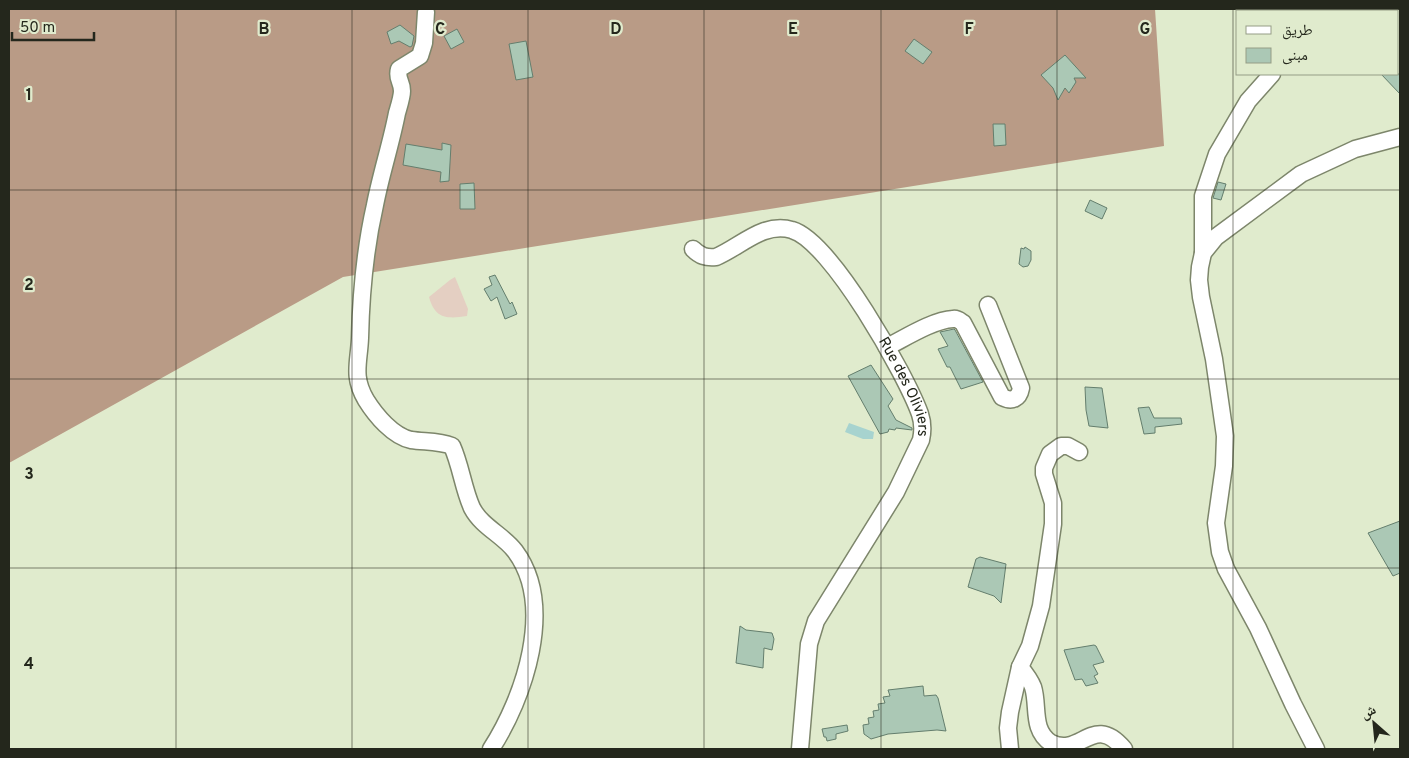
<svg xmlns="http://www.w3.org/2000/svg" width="1409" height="758" font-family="Overpass,'Noto Naskh Arabic',sans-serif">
<rect width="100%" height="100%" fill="#e0ebcd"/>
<!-- green -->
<path fill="#e4cfc2" d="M455,277L468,309L467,316C447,319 435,319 429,297L450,280Z"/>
<!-- forest -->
<path fill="#b99b86" d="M9,9H1155L1164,146L343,277L9,463Z"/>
<!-- water -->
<path fill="#a7d3cf" d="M849,423L874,432L873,439H863L845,432Z"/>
<!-- building -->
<g fill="#abc8b5" stroke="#647e6d">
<path d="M400,25L414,36L412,46L410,47L399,41L391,44L387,32Z"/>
<path d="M457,29L464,42L451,49L444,36Z"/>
<path d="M914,39L932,52L923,64L905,51Z"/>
<path d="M526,41L533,77L516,80L509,44Z"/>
<path d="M1065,55L1086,78H1074L1076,82L1069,93L1065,88L1058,100L1053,88L1041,75Z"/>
<path d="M1381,74H1400V94Z"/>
<path d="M993,124H1005L1006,145L994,146Z"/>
<path d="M442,143L451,145L449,181L440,182L441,172L403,165L406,144L442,150Z"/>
<path d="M1218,182L1226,184L1221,200L1213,198Z"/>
<path d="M474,183L475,209H460V184Z"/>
<path d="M1090,200L1107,208L1102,219L1085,211Z"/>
<path d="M1025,247L1031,251V260L1028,266L1023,267L1019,264L1021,248L1024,249Z"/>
<path d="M495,275L510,304L512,302L517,314L505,319L497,297L491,301L484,289L492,285L489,277Z"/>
<path d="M954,329L955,330L983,382L961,389L950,367H947L938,349L948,346L940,332Z"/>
<path d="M871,365L893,399L888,406L896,420L912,428V430L896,428L895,430L889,429L888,432L880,434L848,376Z"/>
<path d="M1085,387L1102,388L1108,428L1089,426L1086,410Z"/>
<path d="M1149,407L1154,418H1181L1182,424L1155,427V433L1144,434L1138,408Z"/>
<path d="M1400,521V573L1393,576L1368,533Z"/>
<path d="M980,557L1006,564L1001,603L994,596L968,587L976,559Z"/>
<path d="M740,626L746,630L772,633L774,639L772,650L764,648L763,668L736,663Z"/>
<path d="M1094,645L1096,646L1104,662L1093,665L1098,674L1094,676L1098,683L1086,686L1082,679L1075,680L1064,650Z"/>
<path d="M923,686L924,696L936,695L938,698L946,731L937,730L888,734L871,739L864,734L863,725L869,724L868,718L874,717L873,711L879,710L878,704L885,703L883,697L890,696L888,690Z"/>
<path d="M847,725L848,731L836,734V739L827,741L826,737H824L822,729Z"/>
</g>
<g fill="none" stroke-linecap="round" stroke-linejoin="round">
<defs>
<g id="minor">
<path d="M1346,11L1350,9"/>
<path d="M426,12L424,43L420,56L399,69C396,79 402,81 402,91C402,97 399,106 397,113C391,144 381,174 375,205C365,249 361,293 360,338C359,363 352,376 366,400C376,416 393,436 411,440C425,442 439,441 452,446C461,466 463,488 472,508C482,527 503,535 515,551C556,606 524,698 491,749"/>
<path id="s1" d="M693,249C700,256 706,258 716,257C740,247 764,221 792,230C831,241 906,375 920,414C923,423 923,431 921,440L896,492L816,621L809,644L800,749"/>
<path d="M1203,253V196L1217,154L1248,101L1272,74"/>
<path d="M887,347C905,338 933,320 953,319C957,318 960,321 963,323L1002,397C1012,402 1019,399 1021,388L988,305"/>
<path d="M1020,667C1025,673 1030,679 1033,687C1039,706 1031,730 1051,743C1081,758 1093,712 1124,749"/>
<path d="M1010,749L1008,728L1010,712L1020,667L1030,646L1041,606L1053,524V503L1044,474V468L1050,454L1061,446H1068L1079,452"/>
<path d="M1316,749L1293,704L1258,628L1226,569L1220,552L1216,523L1224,466L1225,436L1214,359L1201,297L1199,280L1200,267L1203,253L1216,237L1301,174L1355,149L1400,137"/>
</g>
</defs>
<!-- minor casing -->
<use href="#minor" stroke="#7d866b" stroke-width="19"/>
<!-- minor -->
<use href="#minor" stroke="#fff" stroke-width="16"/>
</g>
<!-- grid -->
<path fill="none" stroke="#24271c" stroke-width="1" stroke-opacity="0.55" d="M176,9V749M352,9V749M528,9V749M704,9V749M881,9V749M1057,9V749M1233,9V749M9,190H1400M9,379H1400M9,568H1400"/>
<g text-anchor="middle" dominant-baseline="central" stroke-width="4.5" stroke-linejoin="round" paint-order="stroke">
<!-- street labels -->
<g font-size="15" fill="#24271c" stroke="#e0ebcd">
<text stroke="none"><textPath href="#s1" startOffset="305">Rue des Oliviers</textPath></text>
</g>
</g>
<g font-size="16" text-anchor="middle" font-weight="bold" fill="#24271c" stroke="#e0ebcd" stroke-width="4.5" stroke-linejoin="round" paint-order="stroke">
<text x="264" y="34">B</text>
<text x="440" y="34">C</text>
<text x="616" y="34">D</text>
<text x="793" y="34">E</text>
<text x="969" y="34">F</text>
<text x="1145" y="34">G</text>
<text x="29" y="100">1</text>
<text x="29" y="290">2</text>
<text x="29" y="479">3</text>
<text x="29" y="669">4</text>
</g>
<!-- border -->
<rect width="1409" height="758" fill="none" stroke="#24271c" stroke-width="20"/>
<!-- legend -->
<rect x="1236" y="10" width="162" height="65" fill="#e0ebcd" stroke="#959d86"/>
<rect x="1246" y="26" width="25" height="8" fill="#ffffff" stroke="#959d86"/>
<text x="1282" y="35" font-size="15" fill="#24271c">طريق</text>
<rect x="1246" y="48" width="25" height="15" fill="#abc8b5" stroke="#959d86"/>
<text x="1282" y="60" font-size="15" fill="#24271c">مبنى</text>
<!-- north arrow -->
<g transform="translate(1374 723) rotate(333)" stroke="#e0ebcd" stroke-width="4" paint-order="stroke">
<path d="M0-4L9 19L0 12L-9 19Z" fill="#24271c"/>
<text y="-8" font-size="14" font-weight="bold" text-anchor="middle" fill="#24271c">ش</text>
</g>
<!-- scale -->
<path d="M12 32v8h82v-8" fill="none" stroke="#24271c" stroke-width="2.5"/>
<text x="20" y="32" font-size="15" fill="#24271c" stroke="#e0ebcd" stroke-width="4" paint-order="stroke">50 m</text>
</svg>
